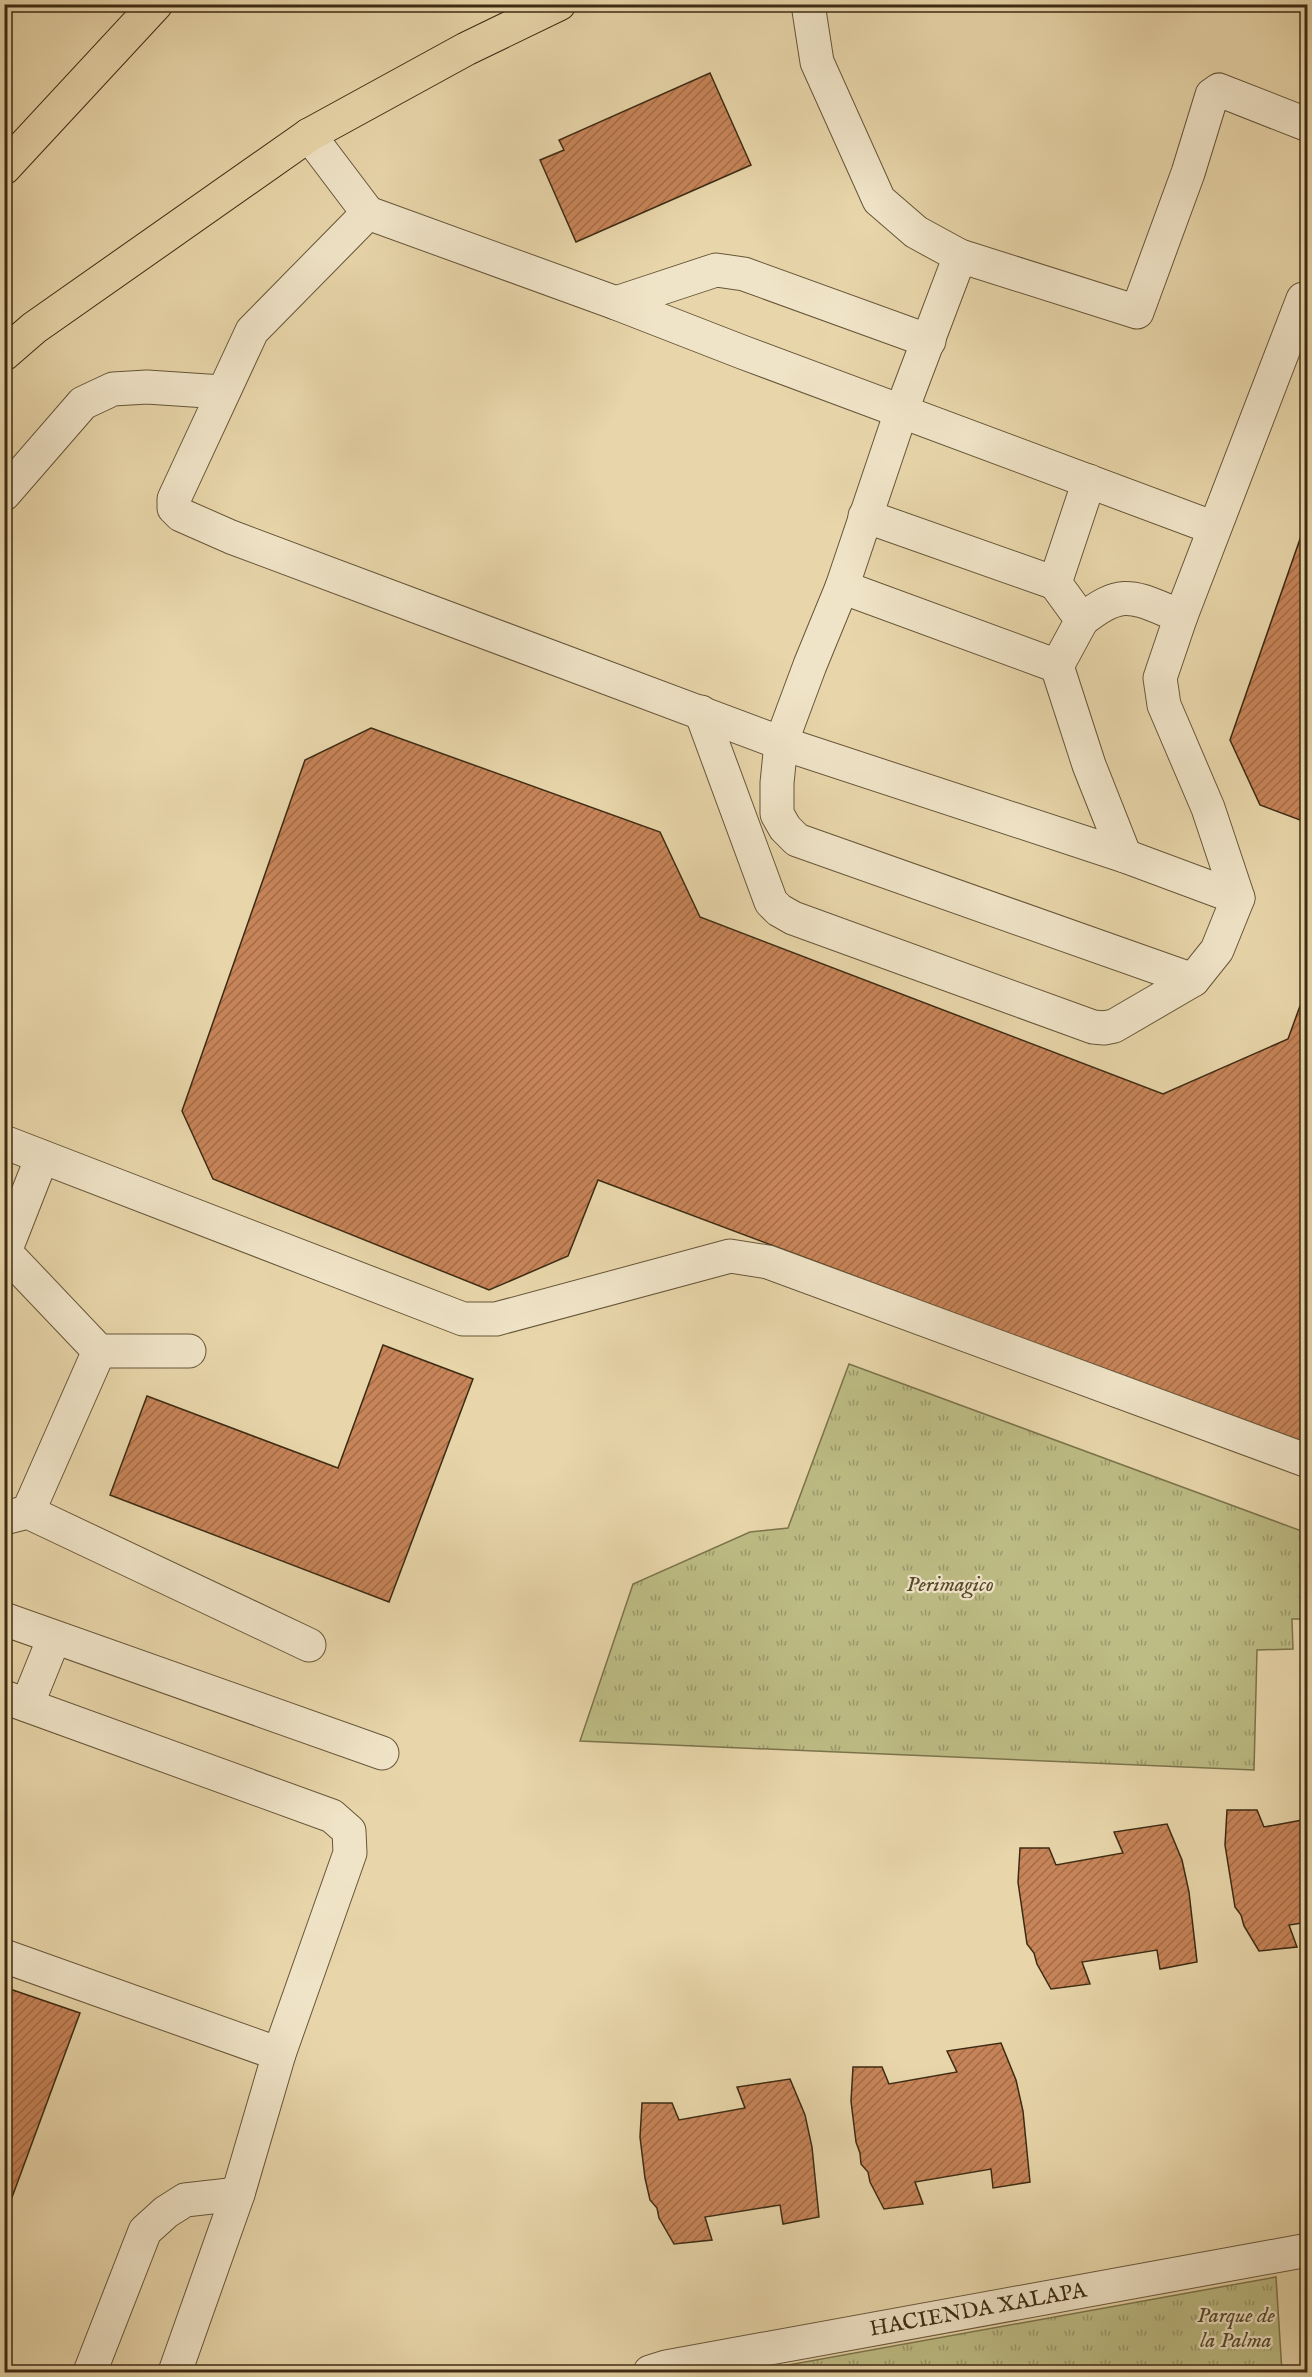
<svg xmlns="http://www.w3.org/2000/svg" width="1312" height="2377" font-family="'IM FELL English',serif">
<defs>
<pattern id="park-tufts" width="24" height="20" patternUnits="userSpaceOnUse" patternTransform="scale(1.5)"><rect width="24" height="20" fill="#bdbc84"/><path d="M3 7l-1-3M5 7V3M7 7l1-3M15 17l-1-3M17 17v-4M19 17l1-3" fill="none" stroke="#9b996b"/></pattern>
<pattern id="building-hatch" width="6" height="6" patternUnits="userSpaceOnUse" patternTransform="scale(1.5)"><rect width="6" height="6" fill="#c78458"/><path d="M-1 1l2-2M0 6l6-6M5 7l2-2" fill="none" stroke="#a36c48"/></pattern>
</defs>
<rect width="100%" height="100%" fill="#e8d6aa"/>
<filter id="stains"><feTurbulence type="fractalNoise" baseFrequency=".00333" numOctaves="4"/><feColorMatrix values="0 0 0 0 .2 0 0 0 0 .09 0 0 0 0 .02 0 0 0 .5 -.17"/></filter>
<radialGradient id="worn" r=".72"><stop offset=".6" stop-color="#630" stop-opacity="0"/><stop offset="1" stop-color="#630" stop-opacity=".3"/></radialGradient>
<!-- park -->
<g fill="url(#park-tufts)" stroke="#7c744c" stroke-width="1.5">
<path d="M849,1364L1307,1533V1619H1292L1293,1649L1257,1650L1254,1770L580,1741L633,1584L750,1532L788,1528Z"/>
<path d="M1276,2277L1282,2372H750Z"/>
</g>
<!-- building -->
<g fill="url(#building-hatch)" stroke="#3c2b13" stroke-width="1.5">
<path d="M710,73L751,165L576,242L540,160L564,150L559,140Z"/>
<path d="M1308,516V823L1260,805L1230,740Z"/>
<path d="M371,728L660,832L700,917L1163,1094L1288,1039L1308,984V1446L598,1180L568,1256L489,1290L213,1179L182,1111L305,760Z"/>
<path d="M383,1345L473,1379L389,1602L110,1495L147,1396L338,1468Z"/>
<path d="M1227,1810H1257L1264,1827L1308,1819V1922L1289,1925L1297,1947L1259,1951L1244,1926L1241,1915L1235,1907L1225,1845Z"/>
<path d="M1167,1824L1182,1860L1189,1892L1197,1962L1160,1969L1157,1950L1082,1962L1090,1984L1051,1989L1037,1964L1034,1953L1027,1944L1018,1882L1020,1848H1049L1056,1865L1123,1853L1114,1832Z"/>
<path d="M4,1987L80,2013L4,2219Z"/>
<path d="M1001,2043L1016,2080L1023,2111L1030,2182L993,2188L991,2169L915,2182L923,2204L884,2209L870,2182L868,2172L861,2164L860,2153L856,2142L851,2101L853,2067H882L889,2084L957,2072L947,2051Z"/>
<path d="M790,2079L805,2115L812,2147L819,2217L783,2224L780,2205L705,2217L712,2240L674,2244L659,2218L657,2208L650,2200L645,2178L640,2137L642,2103H672L679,2120L745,2108L737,2087Z"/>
</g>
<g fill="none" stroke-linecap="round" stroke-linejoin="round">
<defs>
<g id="minor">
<path d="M808,4L817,62L879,200L916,232L960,256L1137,312L1188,173L1212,95L1219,90L1308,125"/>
<path d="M309,135L368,213L616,303L742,352L1214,528"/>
<path d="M368,213L252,331L174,499V508L181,515L231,537L781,743L1125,856L1238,898"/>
<path d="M960,256L901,412L842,587L810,665L781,743L777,783V814L785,828L797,840L1193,980"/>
<path d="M616,303L716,270L744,274L929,341"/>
<path d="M4,494L83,403L113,389L147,387L222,392"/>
<path d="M865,516L1055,583"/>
<path d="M842,587L1057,666L1089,765L1125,856"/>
<path d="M1082,620C1124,586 1134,598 1181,616"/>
<path d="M1057,666L1082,620L1055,583L1089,481"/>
<path d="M701,712L771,902L779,910L793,918L1093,1027L1104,1028L1114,1026L1193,980L1217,950L1238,898L1208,808L1164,705L1160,678L1181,616L1303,299"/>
<path d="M4,1142L463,1319H496L730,1256L768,1262L1308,1461"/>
<path d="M5,1252L99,1351H189"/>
<path d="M4,1254L42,1157"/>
<path d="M28,1512L99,1351"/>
<path d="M4,1518L28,1512L309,1645"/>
<path d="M4,1619L382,1753"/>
<path d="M4,1697L332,1816L349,1831L350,1853L279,2054L238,2194L175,2372"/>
<path d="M27,1705L54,1638"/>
<path d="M4,1956L279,2054"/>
<path d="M90,2372L145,2231L166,2212L185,2200L238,2194"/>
<path id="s1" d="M650,2372L666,2367L1308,2250"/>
</g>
<g id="major">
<path d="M4,168L156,4"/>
<path d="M4,354L34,328L309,135L466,49L559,4"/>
</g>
</defs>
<!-- minor casing -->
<use href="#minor" stroke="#675639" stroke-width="35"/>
<!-- major casing -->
<use href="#major" stroke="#3c2b13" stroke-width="35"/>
<!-- minor -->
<use href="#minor" stroke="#f0e4c8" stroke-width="33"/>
<!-- major -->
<use href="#major" stroke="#e8d6aa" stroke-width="33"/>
</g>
<g text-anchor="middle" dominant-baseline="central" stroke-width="4.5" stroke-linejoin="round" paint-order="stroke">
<!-- park labels -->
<g font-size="22" font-style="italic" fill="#56482a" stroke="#f0e4c8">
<text x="950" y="1585">Perimagico</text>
<text x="1236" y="2316">Parque de<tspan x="1236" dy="25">la Palma</tspan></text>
</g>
<!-- street labels -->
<g font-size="22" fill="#3c2b13" stroke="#f0e4c8">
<text stroke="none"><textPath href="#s1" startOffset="334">HACIENDA XALAPA</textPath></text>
</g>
</g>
<!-- margin -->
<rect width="1312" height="2377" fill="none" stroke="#e8d6aa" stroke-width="24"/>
<rect x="6" y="6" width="1300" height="2365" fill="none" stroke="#3c2b13" stroke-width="3"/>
<rect x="12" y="12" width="1288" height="2353" fill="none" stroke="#3c2b13" stroke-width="1.5"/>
<rect width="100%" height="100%" filter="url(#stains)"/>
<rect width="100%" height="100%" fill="url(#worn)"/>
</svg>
